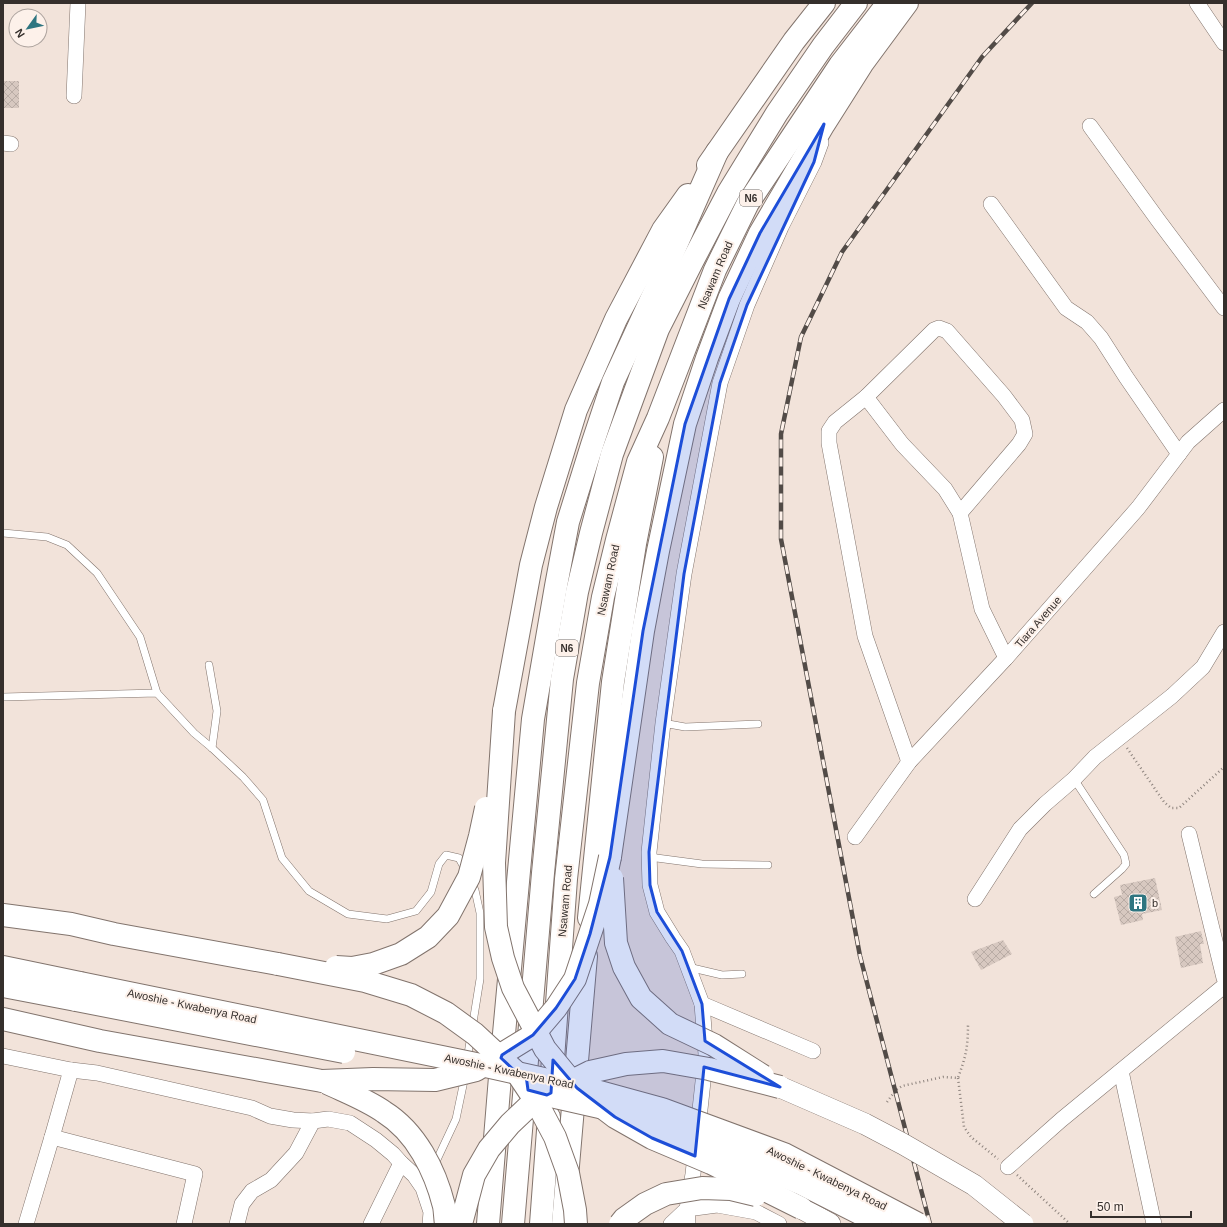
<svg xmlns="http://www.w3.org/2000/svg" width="1227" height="1227" font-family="Arial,sans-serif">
<defs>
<pattern id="building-cross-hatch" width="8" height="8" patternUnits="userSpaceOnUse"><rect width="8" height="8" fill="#d7c8c0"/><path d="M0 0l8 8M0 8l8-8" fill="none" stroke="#b9aca5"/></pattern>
</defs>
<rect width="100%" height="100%" fill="#f2e3da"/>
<!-- building -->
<g fill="url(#building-cross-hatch)">
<rect x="3" y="81" width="16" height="27"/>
<path d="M1155,878L1162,910L1142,914L1143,920L1121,925L1114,897L1122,895L1120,885Z"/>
<path d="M1201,931L1204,944H1200L1203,963L1181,968L1175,937Z"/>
<path d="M1003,940L1012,954L981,970L971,952Z"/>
</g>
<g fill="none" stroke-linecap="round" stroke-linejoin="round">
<defs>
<g id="lane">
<path d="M3,533L47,537L67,545L97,573L140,637L157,693"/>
<path d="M209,665L217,711L212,748"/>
<path d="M3,697L157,693L194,733L212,748L243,777L263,800L282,858L309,891L348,914L387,919L416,911L431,892L439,864L446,855L459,858L466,871"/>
<path d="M663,723L685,727L758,724"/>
<path d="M1074,779L1124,855L1126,864L1122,869L1094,894"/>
<path d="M649,857L702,864L768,865"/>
<path d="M688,967L722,975L742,974"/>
<path d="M467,1060L480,979V913L475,890L471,882"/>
<path d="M434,1166L456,1119L465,1076"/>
</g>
<g id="street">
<path d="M1197,3L1224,43"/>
<path d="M74,96L78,3"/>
<path d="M1090,126L1158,220L1224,308"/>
<path d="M3,143L11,144"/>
<path d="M991,204L1066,308L1087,322L1101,338L1126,377L1179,454"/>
<path d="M866,397L902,444L945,489L960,513L982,609L1006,658"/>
<path d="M909,762L865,636L829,443V431L835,422L866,397L934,330L939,328L947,331L1004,396L1022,420L1025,434L1019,444L960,513"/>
<path d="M1189,834L1224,978"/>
<path d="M855,837L909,762L1006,658L1138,508L1188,442L1224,410"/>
<path d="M975,899L1020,829L1045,804L1074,779L1095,757L1172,696L1203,667L1224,632"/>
<path d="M702,1004L813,1051"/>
<path d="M3,1056L71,1070L52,1137L26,1224"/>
<path d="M71,1070L97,1073L252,1108L270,1116L293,1120L313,1121L328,1119L350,1123L376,1140L393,1154L401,1163L414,1175L423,1188L431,1212L430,1224"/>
<path d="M1121,1071L1154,1224"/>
<path d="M52,1137L195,1174L184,1224"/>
<path d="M1008,1167L1061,1120L1224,986"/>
<path d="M237,1224L242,1204L252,1191L271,1180L296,1153L313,1121"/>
<path d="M371,1224L401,1163"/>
<path d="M671,1224L687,1209L717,1205L756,1212L779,1224"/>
<path d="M688,1224L687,1209L693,1174L706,1054L702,1004L682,951L673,938L657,912L650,885L649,852L663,723L684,574L720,383L747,305L781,227L814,162L821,143"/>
</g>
<path id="secondary" d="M801,1208L830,1224"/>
<g id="primary">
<path d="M3,967L80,983"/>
<path d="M3,986L76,1000"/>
</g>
<g id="highway">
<path d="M708,165L794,41L824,3"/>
<path d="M504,711L531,565L546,507L576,410L616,319L663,230L688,195"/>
<path d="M610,857L643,631L658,551L685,424L707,358L729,299L760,233L824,124L862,64L907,3"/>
<path d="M3,915L71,924L114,934L278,964"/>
<path d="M589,918L613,682L635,544L652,457"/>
<path d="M3,1019L100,1041L322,1081"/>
<path d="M552,1073L566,879L588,683L603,597L617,540L638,462L658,418L715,270L748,203L840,65L888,3"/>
<path d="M488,1224L500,1077L533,719L556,586L568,522L592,445L613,382L674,250L717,152"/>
<path d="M513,1224L543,873L562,679L577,592L591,533L612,454L658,329L693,260L728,193L777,113L823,46L856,3"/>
<path d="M541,1224L549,1117"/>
<path d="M563,1224L586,956"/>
</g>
</defs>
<!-- lane casing -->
<use href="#lane" stroke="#82746d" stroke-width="8"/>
<!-- street casing -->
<use href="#street" stroke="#82746d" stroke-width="16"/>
<!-- secondary casing -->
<use href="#secondary" stroke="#82746d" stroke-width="22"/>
<!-- primary casing -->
<use href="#primary" stroke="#82746d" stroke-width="24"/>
<!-- highway casing -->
<use href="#highway" stroke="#82746d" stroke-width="24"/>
<!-- path -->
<g stroke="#8d837d" stroke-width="2.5" stroke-dasharray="1 3" stroke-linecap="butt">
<path d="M1127,748L1164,802L1171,808H1179L1224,767"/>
<path d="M958,1078L964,1127L971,1137L998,1159"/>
<path d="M887,1102L896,1090L902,1086L943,1077L958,1078C966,1056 968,1047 968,1024"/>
<path d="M1017,1175L1070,1224"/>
</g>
<!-- lane -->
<use href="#lane" stroke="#fff" stroke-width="7"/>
<!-- street -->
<use href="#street" stroke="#fff" stroke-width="15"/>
<!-- secondary -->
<use href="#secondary" stroke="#fff" stroke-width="21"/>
<!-- primary -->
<use href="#primary" stroke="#fff" stroke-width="22"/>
<!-- highway -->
<use href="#highway" stroke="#fff" stroke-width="22"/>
<defs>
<path id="rail" d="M930,1224L860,956L781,539V434L801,337L842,252L982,57L1032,3"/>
</defs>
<!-- rail casing -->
<use href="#rail" stroke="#524b47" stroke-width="4.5"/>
<!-- rail -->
<use href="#rail" stroke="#fdf1ea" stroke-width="3" stroke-dasharray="9" stroke-linecap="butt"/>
<defs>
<path id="secondary-bridge" d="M780,1087L865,1124L903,1144L974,1185L1023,1224"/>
<g id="primary-bridge">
<path d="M80,983L481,1065L589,1089L662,1109L784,1154L918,1224"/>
<path d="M76,1000L344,1052"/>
<path d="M542,1094L626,1113L712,1145L802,1184L881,1224"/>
</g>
<g id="highway-bridge">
<path d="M504,711L494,863L496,927L503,958L513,988L545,1049L577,1088L615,1117L652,1138L711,1163L801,1208"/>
<path d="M612,878L616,943L624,967L641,998L670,1024L714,1045L763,1076"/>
<path d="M278,964L365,981L411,995L446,1013L475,1034L517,1073L537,1103L555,1137L568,1173L575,1210L576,1224"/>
<path d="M336,967L352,968L373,964L401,954L428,937L448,916L469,877L480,836L486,808"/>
<path d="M322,1081L373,1079L435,1080L476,1070L533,1035L556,1008L575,979L600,904L610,857"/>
<path d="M327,1083C346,1092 367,1100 384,1112C416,1132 435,1170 444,1206C445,1211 445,1218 446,1224"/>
<path d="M461,1224L474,1175L489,1149L510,1124L529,1106L554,1090L590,1072L626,1064L663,1061L709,1069L780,1087"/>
<path d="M620,1224L624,1219L645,1204L666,1194L702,1188L731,1189L756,1195"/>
</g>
</defs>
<!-- secondary-bridge casing -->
<use href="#secondary-bridge" stroke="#82746d" stroke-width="22" stroke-linecap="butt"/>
<!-- primary-bridge casing -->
<use href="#primary-bridge" stroke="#82746d" stroke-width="24" stroke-linecap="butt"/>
<!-- highway-bridge casing -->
<use href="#highway-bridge" stroke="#82746d" stroke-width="24" stroke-linecap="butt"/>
<!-- secondary-bridge -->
<use href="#secondary-bridge" stroke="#fff" stroke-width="21"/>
<!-- primary-bridge -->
<use href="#primary-bridge" stroke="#fff" stroke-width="22"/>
<!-- highway-bridge -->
<use href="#highway-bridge" stroke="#fff" stroke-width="22"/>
</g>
<!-- marked area -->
<path fill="#1d4ed8" fill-opacity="0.2" stroke="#1d4ed8" stroke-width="3" stroke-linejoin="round" d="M824,124L814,162L747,305L720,383L684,574L649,852L650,885L657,912L682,951L702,1004L705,1041L780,1087L704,1067L695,1156L652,1138L615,1117L577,1088L553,1060L551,1093L547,1095L528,1090L526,1075L516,1072L501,1058L502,1055L533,1035L556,1008L575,979L590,934L610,857L643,631L685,424L729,299L760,233Z"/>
<!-- icons -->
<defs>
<symbol id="building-square" viewBox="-11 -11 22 22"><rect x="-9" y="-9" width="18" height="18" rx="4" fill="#2e7580" stroke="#fdf1ea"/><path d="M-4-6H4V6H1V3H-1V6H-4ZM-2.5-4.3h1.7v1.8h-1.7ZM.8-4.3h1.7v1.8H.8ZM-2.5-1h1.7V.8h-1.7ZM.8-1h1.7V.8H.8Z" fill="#fff"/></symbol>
</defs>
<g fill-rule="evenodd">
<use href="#building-square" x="1127" y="892" width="22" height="22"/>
</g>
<g text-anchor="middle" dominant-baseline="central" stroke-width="4" stroke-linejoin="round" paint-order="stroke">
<!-- shield labels -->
<g fill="#fdf1ea" stroke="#716965" stroke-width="1">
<rect x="740" y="190" width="22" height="16" rx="3"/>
<rect x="556" y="640" width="22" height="16" rx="3"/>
</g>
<g font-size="10" font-weight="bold" fill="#352f2c">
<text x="751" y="198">N6</text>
<text x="567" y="648">N6</text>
</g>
<!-- street labels -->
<g font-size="11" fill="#352f2c" stroke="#fdf1ea">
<text transform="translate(715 275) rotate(-67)">Nsawam Road</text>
<text transform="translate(608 580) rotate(-78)">Nsawam Road</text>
<text transform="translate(1038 622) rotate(-49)">Tiara Avenue</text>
<text transform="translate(565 901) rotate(-85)">Nsawam Road</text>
<text transform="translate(192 1006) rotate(12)">Awoshie - Kwabenya Road</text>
<text transform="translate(509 1071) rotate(12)">Awoshie - Kwabenya Road</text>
<text transform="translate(827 1178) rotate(26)">Awoshie - Kwabenya Road</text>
</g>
<!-- poi labels -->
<g font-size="11" fill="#352f2c" stroke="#fdf1ea" text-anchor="start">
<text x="1152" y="903">b</text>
</g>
</g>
<!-- border -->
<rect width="1227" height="1227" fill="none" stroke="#352f2c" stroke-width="8"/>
<!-- north arrow -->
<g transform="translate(28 28) rotate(237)"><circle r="19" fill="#fdf1ea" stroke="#ada39e"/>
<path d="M0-3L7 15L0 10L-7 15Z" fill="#2e7580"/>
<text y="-6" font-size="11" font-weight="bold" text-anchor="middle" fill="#352f2c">N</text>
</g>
<!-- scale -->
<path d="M1091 1211v6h100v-6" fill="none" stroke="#352f2c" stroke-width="2"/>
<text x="1097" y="1211" font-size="12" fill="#352f2c" stroke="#fdf1ea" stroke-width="3" paint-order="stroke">50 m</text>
</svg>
